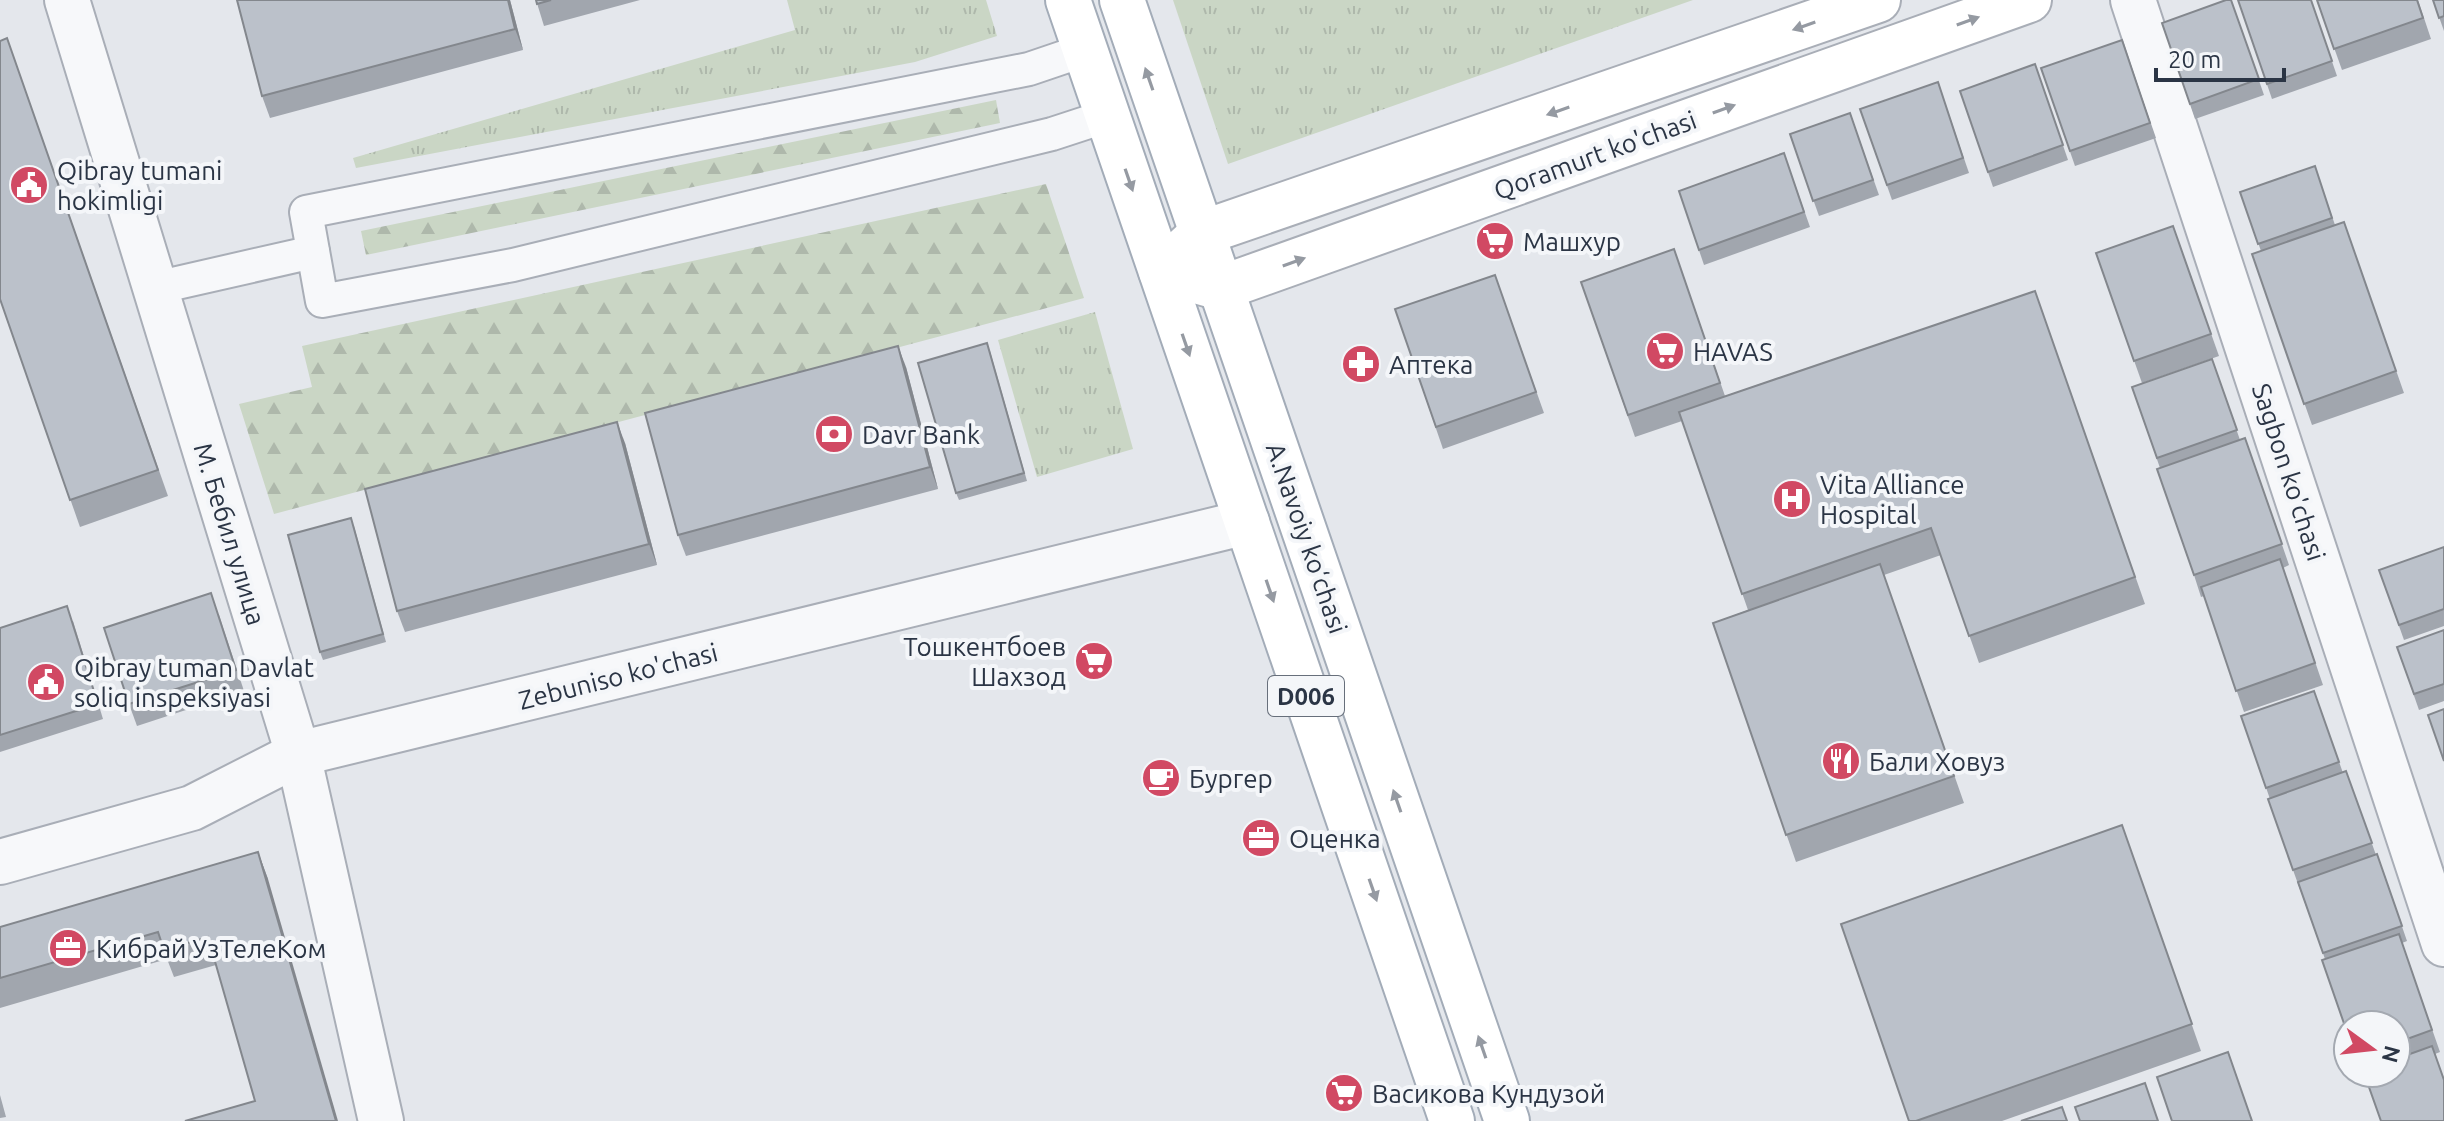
<svg xmlns="http://www.w3.org/2000/svg" width="2444" height="1121" font-family="Ubuntu,sans-serif">
<defs>
<pattern id="grass-tufts" width="24" height="20" patternUnits="userSpaceOnUse" patternTransform="scale(2)"><rect width="24" height="20" fill="#cad6c5"/><path d="M3 7l-1-3M5 7V3M7 7l1-3M15 17l-1-3M17 17v-4M19 17l1-3" fill="none" stroke="#aeb8ab"/></pattern>
<pattern id="forest-firs" width="22" height="20" patternUnits="userSpaceOnUse" patternTransform="scale(2)"><rect width="22" height="20" fill="#cad6c5"/><path d="M5 1l3.5 6h-7zM16 11l3.5 6h-7z" fill="#aeb8ab"/></pattern>
</defs>
<rect width="100%" height="100%" fill="#e4e7ec"/>
<!-- grass -->
<g fill="url(#grass-tufts)">
<path d="M787,0H986L997,36L915,62L356,168L353,158L795,30Z"/>
<path d="M1173,0H1693L1228,164Z"/>
<path d="M1095,312L1133,449L1037,477L998,340Z"/>
</g>
<!-- forest -->
<g fill="url(#forest-firs)">
<path d="M996,100L1000,123L366,255L361,231Z"/>
<path d="M1046,184L1084,298L274,514L239,404L312,387L302,346Z"/>
</g>
<g fill="none" stroke-linecap="round" stroke-linejoin="round">
<defs>
<g id="pedestrian">
<path d="M1085,50L1029,69L306,212L322,301L513,265L1052,134L1107,116"/>
<path d="M155,288L313,252"/>
</g>
<g id="minor">
<path d="M67,0L298,754L381,1121"/>
<path d="M2133,0L2444,944"/>
<path d="M0,862L192,808L298,754L1247,522"/>
</g>
<g id="secondary">
<path d="M1174,259L1202,233L1878,0"/>
<path d="M1161,271L1221,288L2029,0"/>
</g>
<g id="primary">
<path d="M1068,0L1452,1121"/>
<path d="M1122,0L1507,1121"/>
</g>
</defs>
<!-- pedestrian casing -->
<use href="#pedestrian" stroke="#a9aeb7" stroke-width="36"/>
<!-- minor casing -->
<use href="#minor" stroke="#a9aeb7" stroke-width="48"/>
<!-- secondary casing -->
<use href="#secondary" stroke="#a9aeb7" stroke-width="48"/>
<!-- primary casing -->
<use href="#primary" stroke="#a3acb8" stroke-width="48"/>
<!-- pedestrian -->
<use href="#pedestrian" stroke="#f7f8fa" stroke-width="32"/>
<!-- minor -->
<use href="#minor" stroke="#f7f8fa" stroke-width="44"/>
<!-- secondary -->
<use href="#secondary" stroke="#fff" stroke-width="44"/>
<!-- primary -->
<use href="#primary" stroke="#fff" stroke-width="44"/>
</g>
<!-- wall -->
<g fill="#a1a6ae">
<path d="M237,0H510L523,50L270,118L262,96Z"/>
<path d="M536,0H640L544,26Z"/>
<path d="M2231,0L2264,95L2195,119L2162,23Z"/>
<path d="M2238,0H2311L2337,76L2272,99Z"/>
<path d="M2317,0H2418L2431,39L2342,70Z"/>
<path d="M2433,0H2444V31Z"/>
<path d="M7,38L168,496L80,527L0,299Z"/>
<path d="M2122,40L2156,138L2075,166L2041,68Z"/>
<path d="M2035,64L2068,160L1993,187L1960,91Z"/>
<path d="M1938,82L1969,173L1892,200L1860,109Z"/>
<path d="M1850,113L1879,195L1819,216L1790,134Z"/>
<path d="M1784,153L1810,227L1704,265L1679,191Z"/>
<path d="M2315,166L2335,225L2344,222L2404,393L2312,425L2252,254L2261,251L2240,192Z"/>
<path d="M2173,226L2219,356L2142,383L2096,253Z"/>
<path d="M1674,249L1725,396L2035,291L2145,604L1979,663L1941,555L1884,575L1964,803L1796,862L1713,623L1748,610L1682,421L1635,437L1581,282Z"/>
<path d="M1495,275L1544,413L1443,449L1395,309Z"/>
<path d="M990,351L1027,481L959,500L956,493Z"/>
<path d="M2212,359L2240,440L2245,438L2289,565L2283,568L2323,685L2244,712L2204,596L2201,597L2194,575L2160,468L2132,387Z"/>
<path d="M906,367L938,489L686,556L678,535Z"/>
<path d="M625,443L657,565L405,632L397,611Z"/>
<path d="M354,526L386,642L323,660L320,652Z"/>
<path d="M2444,547V626L2404,640L2379,570Z"/>
<path d="M219,615L244,691L137,726L129,704Z"/>
<path d="M73,621L103,719L0,752V628Z"/>
<path d="M2444,630V701L2419,710L2397,647Z"/>
<path d="M2314,691L2343,773L2346,771L2376,855L2377,854L2407,941L2402,943L2440,1052L2435,1054L2444,1079V1121H2381L2366,1078L2364,1079L2361,1073H2396V1025H2348V1035L2322,960L2325,959L2293,870L2268,799H2270L2241,716Z"/>
<path d="M2122,825L2201,1051L2002,1121H1909Z"/>
<path d="M258,852L268,879L255,1101L216,965L174,977L167,959L0,1008V927Z"/>
<path d="M0,1095L6,1117L0,1118Z"/>
</g>
<!-- shaded-wall -->
<g fill="#83878d">
<path d="M508,0H510L523,50L515,29Z"/>
<path d="M898,346L906,367L938,489L930,467Z"/>
<path d="M617,422L625,443L657,565L649,544Z"/>
<path d="M258,852L268,879L338,1121H336Z"/>
</g>
<!-- building -->
<g fill="#bbc1ca" stroke="#83878d" stroke-width="2">
<path d="M237,0H508L515,29L262,96Z"/>
<path d="M536,0H551L537,4Z"/>
<path d="M2226,0H2231L2259,79L2190,104L2162,23Z"/>
<path d="M2238,0H2311L2332,61L2267,84Z"/>
<path d="M2317,0H2417L2423,18L2334,49Z"/>
<path d="M2433,0H2444V16L2439,18Z"/>
<path d="M7,38L158,470L70,500L0,299V41Z"/>
<path d="M2122,40L2150,123L2070,151L2041,68Z"/>
<path d="M2035,64L2063,145L1988,172L1960,91Z"/>
<path d="M1938,82L1963,158L1887,185L1860,109Z"/>
<path d="M1850,113L1873,180L1813,201L1790,134Z"/>
<path d="M1784,153L1804,212L1699,250L1679,191Z"/>
<path d="M2315,166L2332,218L2258,244L2240,192Z"/>
<path d="M2344,222L2396,371L2304,404L2252,254Z"/>
<path d="M2173,226L2211,334L2134,361L2096,253Z"/>
<path d="M1674,249L1720,383L1628,415L1581,282Z"/>
<path d="M1495,275L1536,392L1436,427L1395,309Z"/>
<path d="M2035,291L2135,577L1969,636L1931,528L1742,594L1679,412Z"/>
<path d="M987,343L1024,473L956,493L918,363Z"/>
<path d="M898,346L930,467L678,535L645,413Z"/>
<path d="M2212,359L2237,430L2157,458L2132,387Z"/>
<path d="M617,422L649,544L397,611L365,489Z"/>
<path d="M2245,438L2282,544L2194,575L2157,469Z"/>
<path d="M351,518L383,634L320,652L288,535Z"/>
<path d="M2444,547V609L2399,625L2379,570Z"/>
<path d="M2280,559L2315,663L2236,691L2201,587Z"/>
<path d="M1880,564L1954,776L1786,835L1713,623Z"/>
<path d="M211,593L236,670L129,704L104,628Z"/>
<path d="M67,606L98,704L0,735V628Z"/>
<path d="M2444,630V684L2414,694L2397,647Z"/>
<path d="M2314,691L2339,762L2266,788L2241,716Z"/>
<path d="M2444,709V761L2428,715Z"/>
<path d="M2346,771L2372,843L2293,870L2268,799Z"/>
<path d="M2122,825L2192,1024L1916,1121H1909L1841,924Z"/>
<path d="M258,852L336,1121H185L255,1101L208,937L164,950L158,932L0,978V927Z"/>
<path d="M2377,854L2402,926L2323,953L2298,882Z"/>
<path d="M2399,934L2432,1030L2396,1043V1025H2348V1035L2322,960Z"/>
<path d="M2432,1046L2444,1080V1121H2381L2364,1073H2396V1059Z"/>
<path d="M2228,1052L2252,1121H2172L2157,1077Z"/>
<path d="M2145,1083L2158,1121H2080L2075,1107Z"/>
<path d="M2062,1107L2067,1121H2021Z"/>
</g>
<!-- one-way arrows -->
<defs><path id="oneway-solid" d="M-6-.8H1V-3.2L6.5 0L1 3.2V.8H-6Z" transform="scale(2)"/></defs>
<g fill="#959aa2">
<use href="#oneway-solid" transform="translate(1968 21) rotate(-20)"/>
<use href="#oneway-solid" transform="translate(1804 26) rotate(161)"/>
<use href="#oneway-solid" transform="translate(1149 79) rotate(-109)"/>
<use href="#oneway-solid" transform="translate(1724 109) rotate(-20)"/>
<use href="#oneway-solid" transform="translate(1558 111) rotate(161)"/>
<use href="#oneway-solid" transform="translate(1129 180) rotate(71)"/>
<use href="#oneway-solid" transform="translate(1294 262) rotate(-20)"/>
<use href="#oneway-solid" transform="translate(1186 345) rotate(71)"/>
<use href="#oneway-solid" transform="translate(1270 591) rotate(71)"/>
<use href="#oneway-solid" transform="translate(1397 801) rotate(-109)"/>
<use href="#oneway-solid" transform="translate(1373 890) rotate(71)"/>
<use href="#oneway-solid" transform="translate(1482 1047) rotate(-109)"/>
</g>
<!-- icons -->
<defs>
<symbol id="civic-disc" viewBox="-11 -11 22 22"><circle r="9.5" fill="#d14963" stroke="#f4f6f9"/><path d="M-.6-6.5H3V-4.5H.6V-3L4-1V1h2V6H-6V1h2V-1L-.6-3ZM-1.2 2.5V6h2.4V2.5Z" fill="#fff"/></symbol>
<symbol id="supermarket-disc" viewBox="-11 -11 22 22"><circle r="9.5" fill="#d14963" stroke="#f4f6f9"/><path d="M-6-5.5h2.5l.6 2H6L4.5 2H-2.5L-4.4-4H-6ZM-1.5 3.2a1.3 1.3 0 1 0 .1 0ZM3 3.2a1.3 1.3 0 1 0 .1 0Z" fill="#fff"/></symbol>
<symbol id="pharmacy-disc" viewBox="-11 -11 22 22"><circle r="9.5" fill="#d14963" stroke="#f4f6f9"/><path d="M-2-6h4v4h4v4h-4v4h-4v-4h-4v-4h4Z" fill="#fff"/></symbol>
<symbol id="bank-disc" viewBox="-11 -11 22 22"><circle r="9.5" fill="#d14963" stroke="#f4f6f9"/><path d="M-6-4H6V4H-6ZM0-2.3a2.3 2.3 0 1 0 0 4.6a2.3 2.3 0 1 0 0-4.6Z" fill="#fff"/></symbol>
<symbol id="hospital-disc" viewBox="-11 -11 22 22"><circle r="9.5" fill="#d14963" stroke="#f4f6f9"/><path d="M-5-5h3v3.5h4V-5h3V5h-3V1.5h-4V5h-3Z" fill="#fff"/></symbol>
<symbol id="restaurant-disc" viewBox="-11 -11 22 22"><circle r="9.5" fill="#d14963" stroke="#f4f6f9"/><path d="M-5-6h1v4h1v-4h1v4h1v-4h1v5L-1.5 .5V6h-2V.5L-5-1ZM5-6V6H3V1.5H1.5Q1.5-4 5-6Z" fill="#fff"/></symbol>
<symbol id="cafe-disc" viewBox="-11 -11 22 22"><circle r="9.5" fill="#d14963" stroke="#f4f6f9"/><path d="M-5.5-4.5H6V0H3Q3 3.5 0 3.5H-2.5Q-5.5 3.5-5.5 0ZM3-3.2v2h1.7v-2ZM-6 4.5H4V6H-6Z" fill="#fff"/></symbol>
<symbol id="office-disc" viewBox="-11 -11 22 22"><circle r="9.5" fill="#d14963" stroke="#f4f6f9"/><path d="M-6-3h4V-5.5h4V-3h4V5H-6ZM-1-4.5V-3h2v-1.5ZM-6 0V1H6V0Z" fill="#fff"/></symbol>
</defs>
<g fill-rule="evenodd">
<use href="#civic-disc" x="7" y="163" width="44" height="44"/>
<use href="#supermarket-disc" x="1473" y="219" width="44" height="44"/>
<use href="#supermarket-disc" x="1643" y="329" width="44" height="44"/>
<use href="#pharmacy-disc" x="1339" y="342" width="44" height="44"/>
<use href="#bank-disc" x="812" y="412" width="44" height="44"/>
<use href="#hospital-disc" x="1770" y="477" width="44" height="44"/>
<use href="#supermarket-disc" x="1072" y="639" width="44" height="44"/>
<use href="#civic-disc" x="24" y="660" width="44" height="44"/>
<use href="#restaurant-disc" x="1819" y="739" width="44" height="44"/>
<use href="#cafe-disc" x="1139" y="756" width="44" height="44"/>
<use href="#office-disc" x="1239" y="816" width="44" height="44"/>
<use href="#office-disc" x="46" y="926" width="44" height="44"/>
<use href="#supermarket-disc" x="1322" y="1071" width="44" height="44"/>
</g>
<g text-anchor="middle" dominant-baseline="central" stroke-width="8" stroke-linejoin="round" paint-order="stroke">
<!-- shield labels -->
<rect fill="#f4f6f9" stroke="#676f7b" stroke-width="2" x="1268" y="676" width="76" height="40" rx="6"/>
<g font-size="24" font-weight="bold" fill="#2b3545">
<text x="1306" y="696">D006</text>
</g>
<!-- street labels -->
<g font-size="26" fill="#2b3545" stroke="#f4f6f9">
<text transform="translate(1595 155) rotate(-20)">Qoramurt ko'chasi</text>
<text transform="translate(2289 472) rotate(72)">Sagbon ko'chasi</text>
<text transform="translate(230 534) rotate(73)">М. Бебил улица</text>
<text transform="translate(1307 538) rotate(71)">A.Navoiy ko‘chasi</text>
<text transform="translate(618 676) rotate(-14)">Zebuniso ko'chasi</text>
</g>
<!-- poi labels -->
<g font-size="26" fill="#2b3545" stroke="#f4f6f9" text-anchor="start">
<text x="57" y="170">Qibray tumani<tspan x="57" dy="30">hokimligi</tspan></text>
<text x="1523" y="241">Машхур</text>
<text x="1693" y="351">HAVAS</text>
<text x="1389" y="364">Аптека</text>
<text x="862" y="434">Davr Bank</text>
<text x="1820" y="484">Vita Alliance<tspan x="1820" dy="30">Hospital</tspan></text>
<text x="1066" y="646" text-anchor="end">Тошкентбоев<tspan x="1066" dy="30">Шахзод</tspan></text>
<text x="74" y="667">Qibray tuman Davlat<tspan x="74" dy="30">soliq inspeksiyasi</tspan></text>
<text x="1869" y="761">Бали Ховуз</text>
<text x="1189" y="778">Бургер</text>
<text x="1289" y="838">Оценка</text>
<text x="96" y="948">Кибрай УзТелеКом</text>
<text x="1372" y="1093">Васикова Кундузой</text>
</g>
</g>
<!-- north arrow -->
<g transform="translate(2372 1049) rotate(105)"><circle r="38" fill="#f4f6f9" stroke="#a4a9b1" stroke-width="2"/>
<path d="M0-6L14 30L0 20L-14 30Z" fill="#d14963"/>
<text y="-12" font-size="22" font-weight="bold" text-anchor="middle" fill="#2b3545">N</text>
</g>
<!-- scale -->
<path d="M2156 68v12h128v-12" fill="none" stroke="#2b3545" stroke-width="4"/>
<text x="2168" y="68" font-size="24" fill="#2b3545" stroke="#f4f6f9" stroke-width="6" paint-order="stroke">20 m</text>
</svg>
